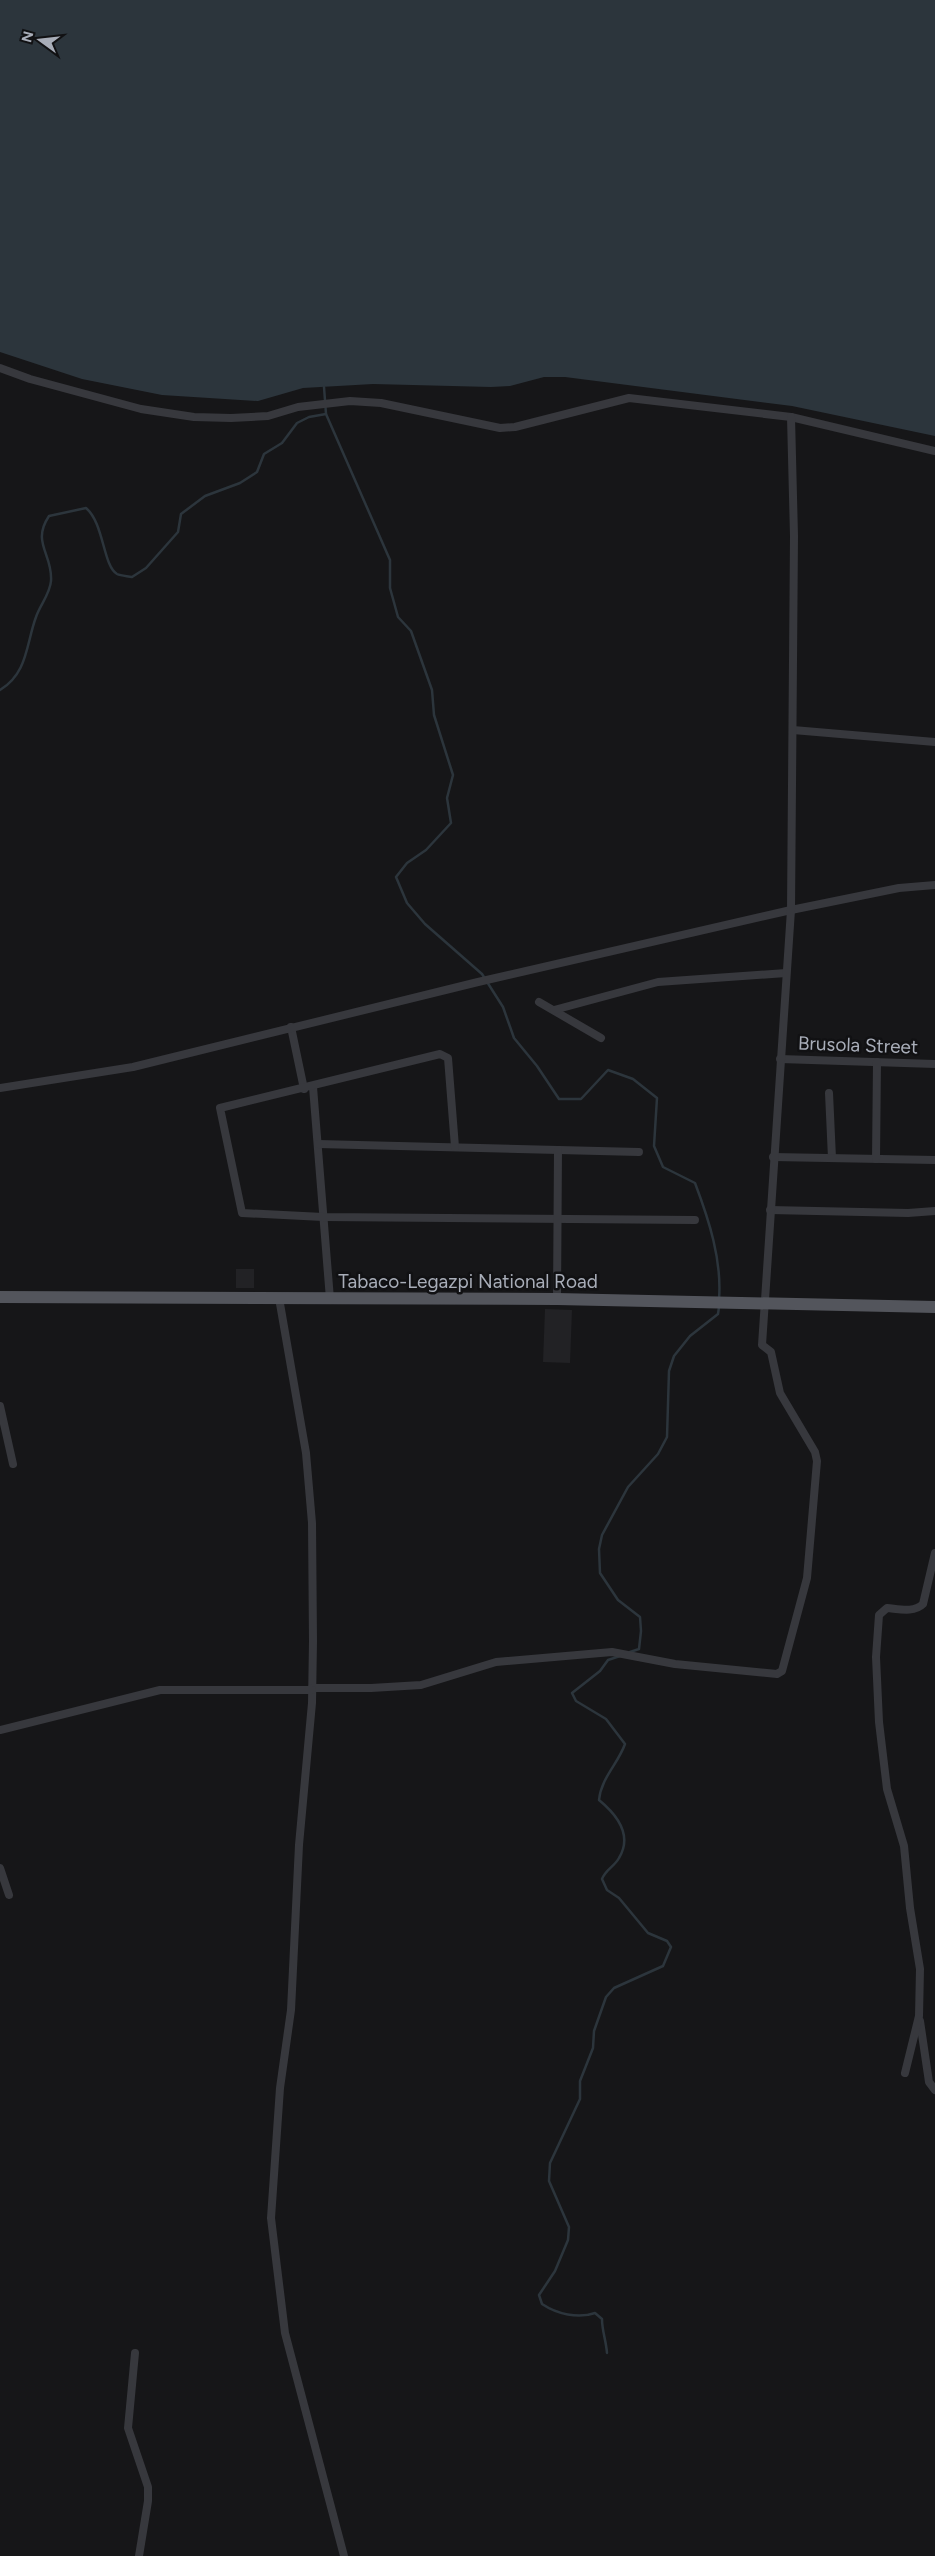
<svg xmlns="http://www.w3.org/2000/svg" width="935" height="2556" font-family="Figtree,sans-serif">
<rect width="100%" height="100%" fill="#161618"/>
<!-- built -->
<g fill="#222225">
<rect x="236" y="1269" width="18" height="19"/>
<path d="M545,1309L572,1310L570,1363L543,1362Z"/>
</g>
<!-- water -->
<path fill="#2c353c" d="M0,0H935V436L792,406L565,377H544L510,386L491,387L373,384L303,388L258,401L162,395L82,379L0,352Z"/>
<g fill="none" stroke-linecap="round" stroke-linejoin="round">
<!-- stream -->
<g stroke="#2c353c" stroke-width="2.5">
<path d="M324,387L326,414L390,560V588L398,617L411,631L432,690L434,715L453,775L447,798L451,823L426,850L407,863L396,877L407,903L425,924L482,974L503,1007L514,1038L537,1066L559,1099H581L608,1070L633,1079L657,1098L654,1146L663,1167L695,1183C709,1220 722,1260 719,1299"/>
<path d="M0,690C28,673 26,644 36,617C40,605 50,594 51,581C53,554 31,543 49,516L86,508C104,523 103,566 117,574C121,576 128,576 132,577L146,568L178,532L181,514L205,496L240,483L257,472L264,454L282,443L297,423L309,417L326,414"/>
<path d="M630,1652L639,1649L641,1631L640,1617L618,1600L600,1573L599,1549L602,1535L628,1487L658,1454L667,1437L669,1371L674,1356L690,1336L718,1314L719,1307"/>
<path d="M607,2353C606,2340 602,2331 602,2319L595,2313C578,2319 557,2314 542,2304L539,2295L555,2271L568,2240L569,2227L549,2181L550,2163L580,2099V2081L593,2048L594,2031L606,1997L614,1988L663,1966L671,1947L667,1941L648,1933L619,1898L607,1890L602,1879C606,1869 614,1867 619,1858C633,1835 616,1814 599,1800C601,1778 618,1764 625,1744L606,1719L576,1701L572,1693L600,1671L608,1660L620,1656"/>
</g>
<!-- minor -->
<g stroke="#37383d" stroke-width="8">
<path d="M0,368L30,379L141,409L194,417L231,418L268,416L298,407L350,401L381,403L500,428L515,427L629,398L791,417L935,451"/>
<path d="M793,730L935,742"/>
<path d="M539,1002L601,1038"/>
<path d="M554,1010L658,982L786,973"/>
<path d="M291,1027L304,1089"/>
<path d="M780,1059L935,1064"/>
<path d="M313,1087L330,1299"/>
<path d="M0,1088L133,1067L478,982L791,910L899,888L935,885"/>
<path d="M829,1093L832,1158"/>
<path d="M318,1144L639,1152"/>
<path d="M455,1147L448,1058L440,1054L220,1108L242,1213L323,1217L695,1220"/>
<path d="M773,1157L935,1160"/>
<path d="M876,1159L877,1062"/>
<path d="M770,1210L908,1213L935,1211"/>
<path d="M279,1298L306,1453L312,1523L313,1641L312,1703L299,1845L291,2010L280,2088L271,2218L285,2333L344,2556"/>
<path d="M557,1299L558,1150"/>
<path d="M0,1406L13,1464"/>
<path d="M312,1688H371L421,1685L496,1662L612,1652L675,1664L777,1674L782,1671L807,1578L817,1461L815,1452L780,1393L771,1352L762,1345L791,910L794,536L791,417"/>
<path d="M0,1730L160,1690H312"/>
<path d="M0,1868L9,1895"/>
<path d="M920,2021L929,2082L935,2090"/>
<path d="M905,2073L919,2016L920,1969L910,1908L904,1846L887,1789L879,1722L876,1657L879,1615L887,1608C899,1609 914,1613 923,1604L935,1553"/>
<path d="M135,2353L128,2428L148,2487V2501L139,2556"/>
</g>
<!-- primary -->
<path stroke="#53555c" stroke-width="12" d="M0,1297L557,1299L935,1307"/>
</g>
<g text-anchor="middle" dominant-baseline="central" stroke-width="5" stroke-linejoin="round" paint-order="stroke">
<!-- street labels -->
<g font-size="19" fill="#a8adb8" stroke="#111113">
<text transform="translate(858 1045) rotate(2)">Brusola Street</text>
<text x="468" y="1281">Tabaco-Legazpi National Road</text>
</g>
</g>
<!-- north arrow -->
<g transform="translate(40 40) rotate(285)" stroke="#111113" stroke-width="4" paint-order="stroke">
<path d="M0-4L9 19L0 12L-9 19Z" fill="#a8adb8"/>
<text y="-8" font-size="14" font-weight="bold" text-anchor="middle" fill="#a8adb8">N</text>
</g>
</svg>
